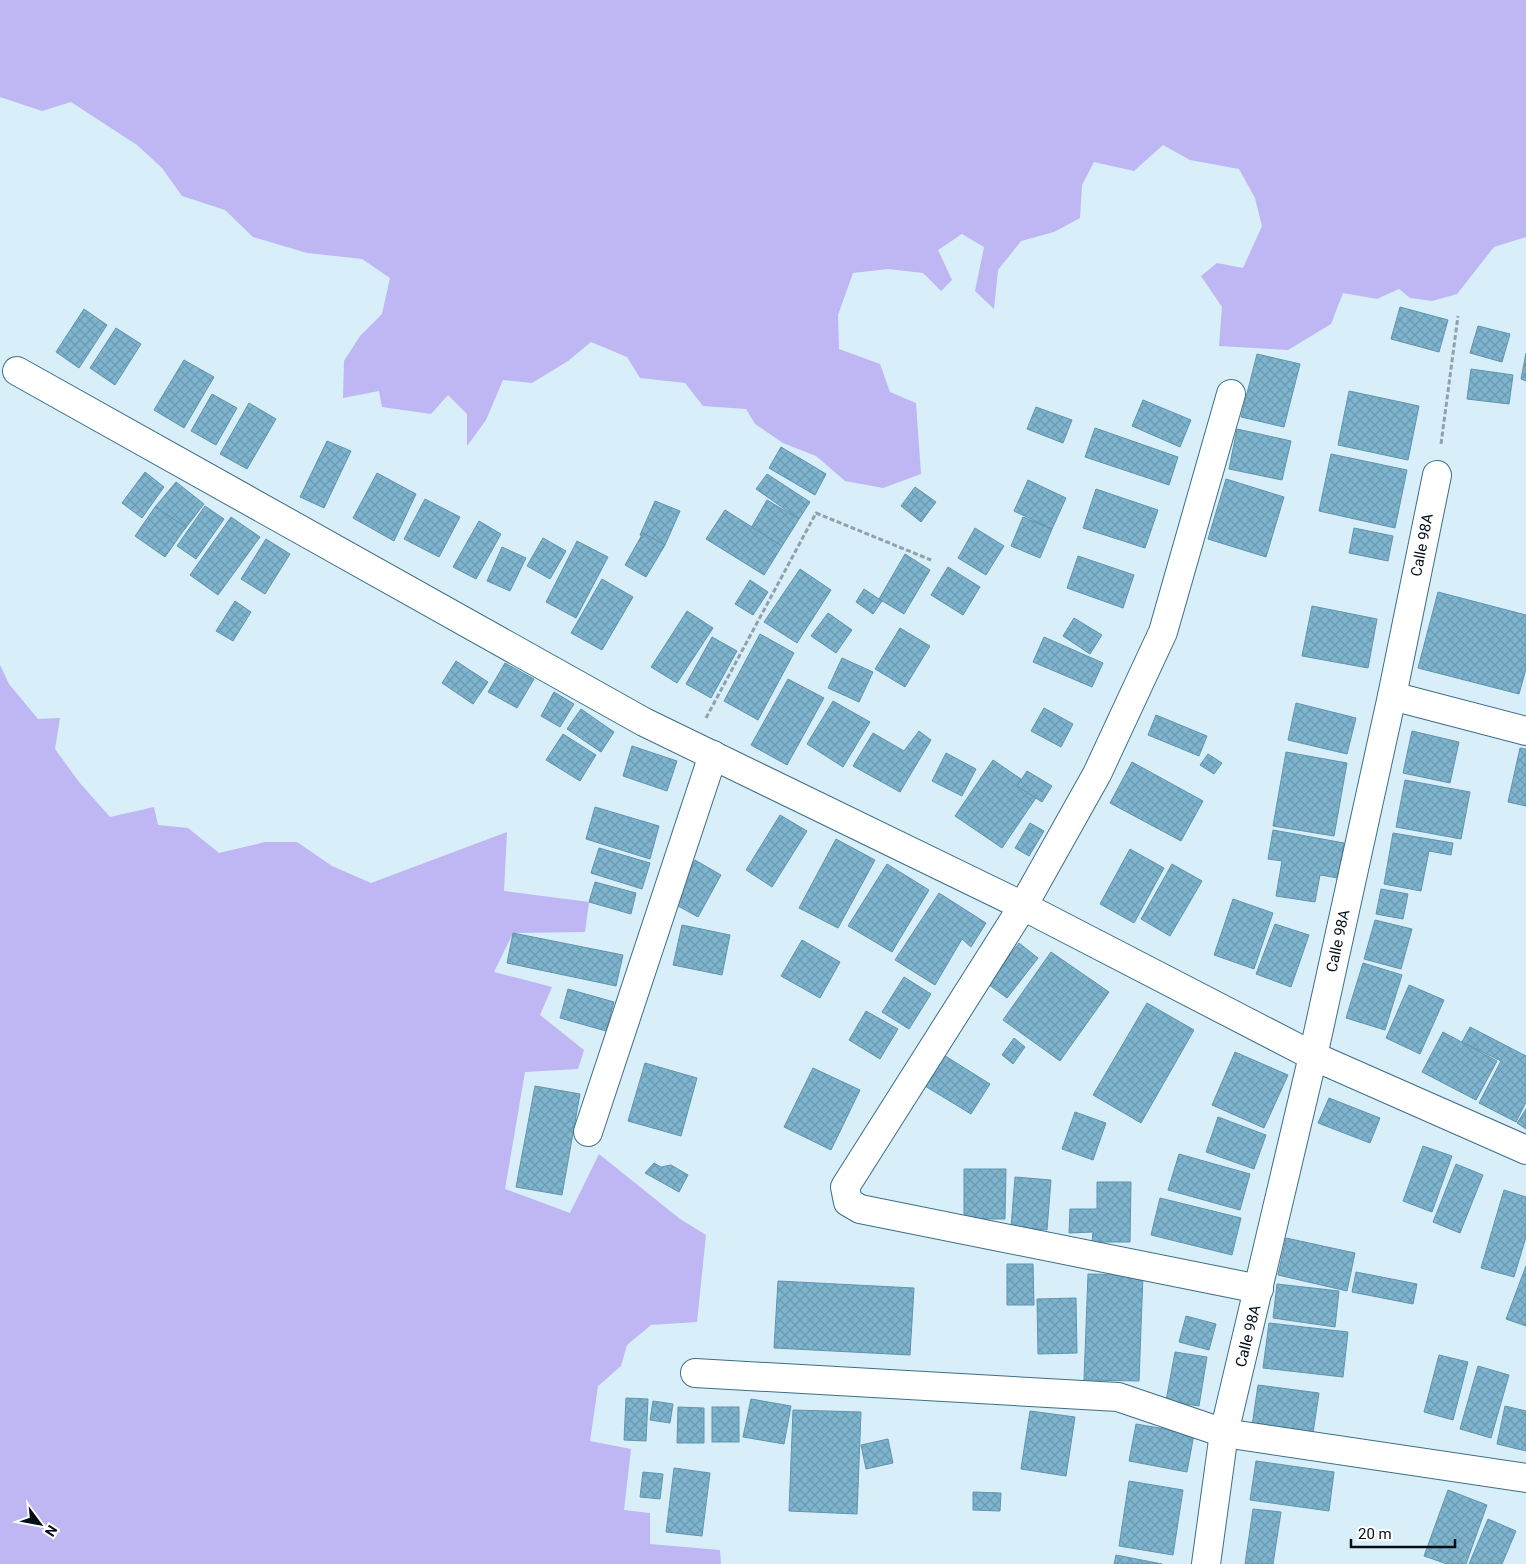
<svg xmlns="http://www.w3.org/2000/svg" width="1526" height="1564" font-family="Roboto,sans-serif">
<defs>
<pattern id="building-cross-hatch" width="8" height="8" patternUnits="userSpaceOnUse" patternTransform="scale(1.25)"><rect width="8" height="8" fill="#7eb4ce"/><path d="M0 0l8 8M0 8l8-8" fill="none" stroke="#6b9ab0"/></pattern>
</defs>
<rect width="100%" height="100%" fill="#d8eef9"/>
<!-- water -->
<g fill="#beb7f3">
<path d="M0,0H1526V237L1494,247L1457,294L1432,301L1410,298L1399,289L1377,299L1343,293L1331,324L1288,350L1219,346L1222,307L1201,276L1217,263L1243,268L1262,226L1255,198L1239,169L1190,160L1163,145L1134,171L1094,162L1082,185L1080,218L1054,232L1021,241L998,270L994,309L975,291L984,247L962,234L938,250L952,280L941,291L923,273L888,269L853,273L838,315L839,349L880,364L890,392L916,403L921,474L883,488L845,481L816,456L783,443L755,424L746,409L703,406L685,383L640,378L627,357L591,342L568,361L532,383L503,380L486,420L467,446V414L448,395L431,414L382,407L379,391L343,398L344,361L360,336L382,314L390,278L362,259L307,253L253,237L225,210L182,196L162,168L137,145L71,102L42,111L0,97Z"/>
<path d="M0,665L9,684L38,719L60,718L55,749L79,782L110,817L154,807L158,825L188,828L219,853L265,842H297L332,866L371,883L507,832L504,891L589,902L585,932L513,933L494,972L552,987L540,1015L584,1050L578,1069L525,1072L505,1189L570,1213L599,1154L680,1219L706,1235L697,1322L651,1325L627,1345L621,1366L598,1386L590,1441L631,1449L624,1510L650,1513V1544L720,1550L721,1564H0Z"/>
</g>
<!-- building -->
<g fill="url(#building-cross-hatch)" stroke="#6095ae">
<path d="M1400,307L1448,320L1439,352L1391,339Z"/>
<path d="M84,309L107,325L79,368L56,352Z"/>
<path d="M1478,326L1510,334L1502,362L1470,353Z"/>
<path d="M116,328L141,344L115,385L90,368Z"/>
<path d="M1526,353V381L1521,379Z"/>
<path d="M1257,354L1300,364L1284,427L1241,417Z"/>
<path d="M184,360L214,377L184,428L154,410Z"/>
<path d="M1471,369L1513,375L1509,404L1467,399Z"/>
<path d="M1349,391L1419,406L1408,460L1338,445Z"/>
<path d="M212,394L237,408L216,445L191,431Z"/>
<path d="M1143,400L1191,420L1180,447L1132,426Z"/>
<path d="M249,403L276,419L247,469L220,454Z"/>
<path d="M1036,407L1072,420L1063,443L1027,429Z"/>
<path d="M1095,428L1178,457L1169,485L1085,457Z"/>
<path d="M1237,429L1291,441L1282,480L1229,469Z"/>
<path d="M327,441L351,451L324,508L300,497Z"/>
<path d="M781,447L826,474L815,495L769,468Z"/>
<path d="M1331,454L1407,470L1395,528L1319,511Z"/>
<path d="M145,472L164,487L142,518L122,503Z"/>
<path d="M377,473L416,494L394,541L353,518Z"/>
<path d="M767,474L810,502L799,519L756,489Z"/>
<path d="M1226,479L1284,497L1266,557L1208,539Z"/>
<path d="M1028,480L1066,498L1052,529L1014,511Z"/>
<path d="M176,482L204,504L184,530L155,507Z"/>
<path d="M915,487L936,502L921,522L901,506Z"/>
<path d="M1096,489L1158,510L1145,548L1083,528Z"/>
<path d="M425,499L460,517L439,557L404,539Z"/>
<path d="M767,500L799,519L782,546L751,528Z"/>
<path d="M655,501L680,511L665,545L640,535Z"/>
<path d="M205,506L224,519L196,559L177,546Z"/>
<path d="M155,507L186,527L165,557L135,536Z"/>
<path d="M725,510L782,546L764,575L706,539Z"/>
<path d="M231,517L260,537L218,595L190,575Z"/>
<path d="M1023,517L1052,529L1040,558L1011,546Z"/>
<path d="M479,521L501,534L476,579L453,567Z"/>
<path d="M975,528L1004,546L986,575L958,558Z"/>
<path d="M1354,528L1393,536L1388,561L1349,553Z"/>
<path d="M643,533L665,545L646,577L625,565Z"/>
<path d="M543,538L566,551L550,579L527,566Z"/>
<path d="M266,539L290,554L265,594L241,579Z"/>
<path d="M577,541L608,557L576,618L546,602Z"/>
<path d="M502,547L526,558L510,591L487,581Z"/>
<path d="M905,554L930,570L904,614L879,599Z"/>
<path d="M1078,556L1134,575L1123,608L1067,588Z"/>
<path d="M948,567L980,587L963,615L931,595Z"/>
<path d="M800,569L831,590L797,643L764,622Z"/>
<path d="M602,579L633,597L602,650L571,633Z"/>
<path d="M750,580L768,592L753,615L735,604Z"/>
<path d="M864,589L882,601L873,614L856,602Z"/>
<path d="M1438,592L1526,615V669L1519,694L1418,668Z"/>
<path d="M235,601L251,612L233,641L216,631Z"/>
<path d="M1312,606L1377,619L1368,668L1302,656Z"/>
<path d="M687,611L713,628L677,683L651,667Z"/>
<path d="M828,613L852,630L836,653L811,636Z"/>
<path d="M1074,618L1102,635L1090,654L1063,636Z"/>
<path d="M900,628L930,646L905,687L875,669Z"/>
<path d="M760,634L794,653L758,720L724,701Z"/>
<path d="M712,637L737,651L711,698L686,684Z"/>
<path d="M1044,637L1103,663L1092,687L1033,662Z"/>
<path d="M842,658L873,672L859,702L828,688Z"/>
<path d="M456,661L488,682L473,704L442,683Z"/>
<path d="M505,663L534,679L517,708L488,692Z"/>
<path d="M788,679L824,698L787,765L751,745Z"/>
<path d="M554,692L574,704L560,727L541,716Z"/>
<path d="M833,701L870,722L843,767L807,744Z"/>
<path d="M1296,703L1356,718L1347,754L1288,740Z"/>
<path d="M1044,708L1073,724L1061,747L1031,731Z"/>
<path d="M581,709L614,732L601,752L567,729Z"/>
<path d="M1156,715L1207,736L1199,756L1148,735Z"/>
<path d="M919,731L931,740L900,792L853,766L873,733L904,751Z"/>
<path d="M1412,731L1459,742L1450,783L1403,773Z"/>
<path d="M563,734L596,755L580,781L546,760Z"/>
<path d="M632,746L677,761L667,791L623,776Z"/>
<path d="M1520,748L1526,749V806L1508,802Z"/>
<path d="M1286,752L1347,763L1334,836L1273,826Z"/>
<path d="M946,753L976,769L962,796L932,781Z"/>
<path d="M1208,754L1222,763L1214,774L1200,765Z"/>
<path d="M993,760L1040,792L1002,848L955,816Z"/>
<path d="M1132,762L1203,801L1181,841L1110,803Z"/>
<path d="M1027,771L1052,786L1042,802L1017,786Z"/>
<path d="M1405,780L1470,792L1461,839L1396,827Z"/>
<path d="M595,807L659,826L650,859L586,839Z"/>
<path d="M780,815L807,831L772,887L746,870Z"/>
<path d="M1030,823L1044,831L1029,856L1015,848Z"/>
<path d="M1273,830L1344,843L1338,878L1320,875L1315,902L1276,896L1282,861L1268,859Z"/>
<path d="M1393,833L1453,843L1451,855L1429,851L1421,891L1384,884Z"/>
<path d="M836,839L875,860L838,928L799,908Z"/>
<path d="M599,848L650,863L642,889L591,873Z"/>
<path d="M1130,849L1164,868L1134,923L1100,904Z"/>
<path d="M695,860L721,875L698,917L671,902Z"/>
<path d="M887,864L929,890L892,952L848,926Z"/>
<path d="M1172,864L1202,881L1170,936L1141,919Z"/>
<path d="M595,882L636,893L631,914L589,902Z"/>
<path d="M1381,889L1408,894L1403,919L1376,914Z"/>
<path d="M939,893L986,923L971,947L962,939L935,985L895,960Z"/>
<path d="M1233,899L1273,913L1254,969L1214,955Z"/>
<path d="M1375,920L1412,929L1401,969L1364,959Z"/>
<path d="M1275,924L1309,935L1291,987L1256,974Z"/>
<path d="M682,925L730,935L722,975L673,965Z"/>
<path d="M513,933L623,955L616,986L507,963Z"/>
<path d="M802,940L840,962L820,998L781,976Z"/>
<path d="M1019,943L1038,958L1007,998L988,984Z"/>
<path d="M1051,952L1109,992L1060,1061L1003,1020Z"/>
<path d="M1363,963L1402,975L1385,1030L1346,1018Z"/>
<path d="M904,977L931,994L909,1029L882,1012Z"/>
<path d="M1409,985L1444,1000L1420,1054L1386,1038Z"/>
<path d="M568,989L614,1002L606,1031L560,1018Z"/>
<path d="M1147,1003L1194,1030L1141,1123L1093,1095Z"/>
<path d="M866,1011L898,1029L880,1059L849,1040Z"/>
<path d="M1470,1027L1526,1056V1102L1516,1122L1479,1103L1501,1061L1462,1042Z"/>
<path d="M1443,1032L1497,1061L1476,1100L1422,1072Z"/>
<path d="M1014,1038L1025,1047L1013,1064L1002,1055Z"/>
<path d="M939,1052L990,1084L971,1114L920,1083Z"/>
<path d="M1235,1052L1288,1075L1264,1128L1212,1105Z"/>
<path d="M645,1063L697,1078L681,1136L628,1121Z"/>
<path d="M813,1068L860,1090L831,1150L784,1127Z"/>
<path d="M535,1086L580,1094L562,1195L516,1187Z"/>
<path d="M1329,1098L1380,1118L1370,1143L1318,1123Z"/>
<path d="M1526,1109V1129L1517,1123Z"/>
<path d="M1075,1112L1106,1123L1093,1160L1062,1149Z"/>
<path d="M1218,1117L1266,1135L1254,1169L1206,1152Z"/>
<path d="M1423,1146L1452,1156L1432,1212L1403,1201Z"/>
<path d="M1179,1154L1250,1174L1240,1210L1168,1190Z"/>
<path d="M654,1163L661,1167L671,1165L688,1175L679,1192L645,1173Z"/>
<path d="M1456,1164L1483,1175L1460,1233L1433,1222Z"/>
<path d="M964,1169H1006L1005,1219H964Z"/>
<path d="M1015,1177L1051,1180L1047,1230L1011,1227Z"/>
<path d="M1097,1182H1131L1130,1242H1092L1093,1232L1069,1233L1070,1209H1097Z"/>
<path d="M1504,1190L1526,1197V1237L1514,1277L1481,1268Z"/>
<path d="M1160,1198L1241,1218L1232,1255L1151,1235Z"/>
<path d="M1286,1238L1355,1253L1347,1291L1278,1275Z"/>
<path d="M1007,1264H1033L1034,1305H1007Z"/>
<path d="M1526,1266V1326L1506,1319Z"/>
<path d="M1356,1272L1417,1284L1413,1304L1352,1292Z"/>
<path d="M1088,1274L1143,1275L1139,1381L1084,1380Z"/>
<path d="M778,1281L914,1288L910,1355L774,1348Z"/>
<path d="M1277,1284L1339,1291L1335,1327L1273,1318Z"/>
<path d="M1076,1298L1077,1353L1038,1354L1037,1299Z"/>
<path d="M1186,1316L1216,1324L1209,1350L1179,1342Z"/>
<path d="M1269,1323L1348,1332L1343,1377L1263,1368Z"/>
<path d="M1175,1352L1207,1357L1199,1406L1166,1401Z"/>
<path d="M1439,1355L1468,1362L1453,1420L1424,1412Z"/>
<path d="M1478,1366L1509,1375L1491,1438L1460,1429Z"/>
<path d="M1258,1385L1319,1393L1313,1433L1252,1426Z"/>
<path d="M626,1398L648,1399L646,1441L624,1440Z"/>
<path d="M751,1399L791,1406L784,1444L743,1437Z"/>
<path d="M653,1401L673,1404L670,1423L650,1420Z"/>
<path d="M1505,1406L1526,1411V1451L1497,1444Z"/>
<path d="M678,1407L704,1408V1443H677Z"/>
<rect x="712" y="1407" width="27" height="35"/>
<path d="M793,1410L861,1412L857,1514L789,1511Z"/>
<path d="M1030,1411L1075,1417L1066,1476L1021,1469Z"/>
<path d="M1136,1424L1194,1434L1187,1472L1129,1461Z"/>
<path d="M888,1439L893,1463L866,1469L861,1445Z"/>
<path d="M1256,1461L1334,1472L1329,1511L1250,1500Z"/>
<path d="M674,1468L710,1473L702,1536L666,1532Z"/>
<path d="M643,1472L663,1474L660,1499L640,1497Z"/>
<path d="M1129,1481L1183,1490L1173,1555L1119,1546Z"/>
<path d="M1448,1490L1487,1505L1466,1564H1447L1424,1556Z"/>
<path d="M973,1492L1001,1493L1000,1511L973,1510Z"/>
<path d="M1253,1509L1281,1512L1273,1564H1245Z"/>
<path d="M1488,1519L1516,1531L1502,1564H1469Z"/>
<path d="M1116,1555L1162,1564H1114Z"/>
</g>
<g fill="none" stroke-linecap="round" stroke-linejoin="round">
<defs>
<g id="minor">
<path d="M17,371L644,722L1023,906L1313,1056L1526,1150"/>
<path d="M1231,394L1163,632L1097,774L1023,906L845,1187L848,1202L860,1209L1259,1289"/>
<path d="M1392,696L1526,731"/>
<path d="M588,1132L713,755"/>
<path d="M695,1373L1118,1397L1224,1433L1526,1478"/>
<path d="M1206,1564L1224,1433L1313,1056L1392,696L1437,475"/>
</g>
</defs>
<!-- minor casing -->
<use href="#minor" stroke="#3b6f87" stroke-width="30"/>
<!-- path -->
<g stroke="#8fa2ac" stroke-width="3" stroke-dasharray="5 2.5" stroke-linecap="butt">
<path d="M1441,444L1458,316"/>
<path d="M706,718L816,513L931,560"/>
</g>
<!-- minor -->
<use href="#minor" stroke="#fff" stroke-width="28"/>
</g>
<g text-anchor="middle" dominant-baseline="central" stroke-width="4" stroke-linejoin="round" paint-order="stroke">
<!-- street labels -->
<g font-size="15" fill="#000e17" stroke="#fff">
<text transform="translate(1422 545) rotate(-79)">Calle 98A</text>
<text transform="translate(1338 941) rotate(-78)">Calle 98A</text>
<text transform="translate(1248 1336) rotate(-76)">Calle 98A</text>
</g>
</g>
<!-- north arrow -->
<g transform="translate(40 1524) rotate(122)" stroke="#ffffff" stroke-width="4" paint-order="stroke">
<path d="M0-4L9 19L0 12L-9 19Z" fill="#000e17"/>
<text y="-8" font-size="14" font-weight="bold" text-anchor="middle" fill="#000e17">N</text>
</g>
<!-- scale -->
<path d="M1351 1539v8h104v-8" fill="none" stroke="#000e17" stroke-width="2.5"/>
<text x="1358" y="1539" font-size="15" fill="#000e17" stroke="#ffffff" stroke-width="4" paint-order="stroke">20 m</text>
</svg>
